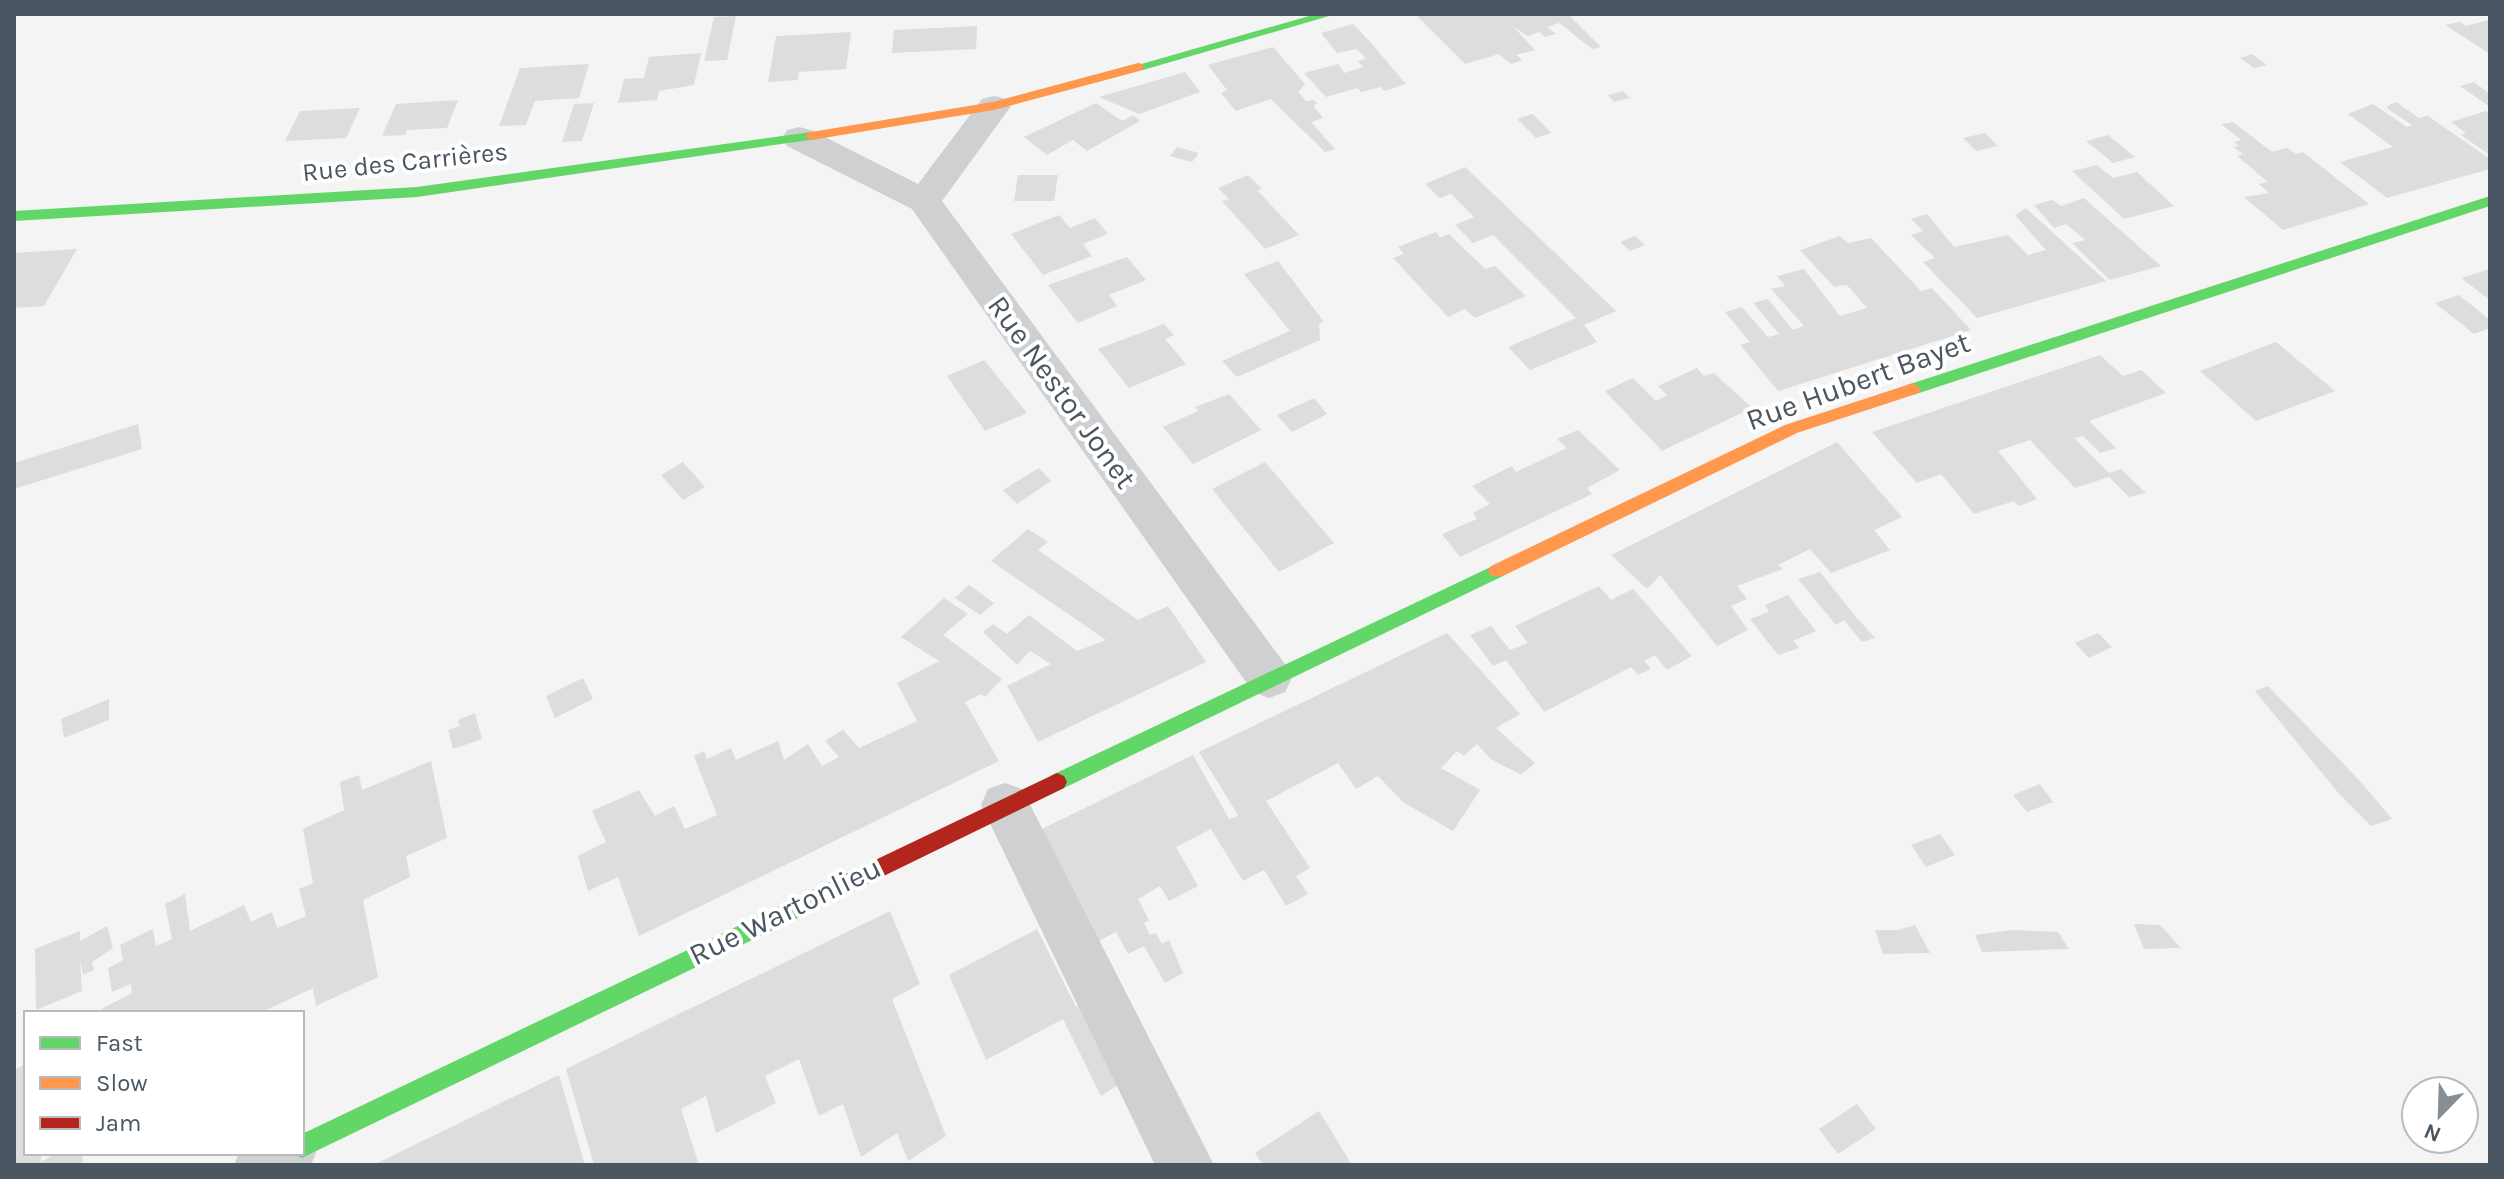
<svg xmlns="http://www.w3.org/2000/svg" width="2504" height="1179" font-family="Karla,sans-serif">
<rect width="100%" height="100%" fill="#f4f4f4"/>
<!-- building -->
<g fill="#ddddde">
<path d="M1415,14H1568L1601,47L1592,49L1559,23L1547,27L1556,34L1545,37L1539,32L1528,36L1514,27L1535,50L1516,55L1523,60L1511,64L1499,54L1465,64Z"/>
<path d="M736,16L727,60L704,61L714,17Z"/>
<path d="M2488,20L2490,54L2445,25L2459,22L2466,26Z"/>
<path d="M1353,24L1372,44L1406,84L1384,91L1381,87L1361,92L1357,88L1326,97L1304,73L1338,64L1345,73L1363,67L1358,61L1366,59L1357,49L1337,53L1321,33Z"/>
<path d="M977,26L976,49L892,53L894,30Z"/>
<path d="M851,32L846,69L799,72L798,80L768,82L776,36Z"/>
<path d="M1273,47L1305,84L1298,92L1306,101L1314,100L1317,104L1313,105L1323,118L1311,122L1335,149L1325,152L1271,99L1236,111L1221,93L1227,90L1208,65Z"/>
<path d="M701,53L694,85L659,91L657,100L618,103L624,79L644,78L649,57Z"/>
<path d="M2252,54L2267,65L2254,68L2240,58Z"/>
<path d="M589,64L579,98L535,101L526,125L499,126L520,68Z"/>
<path d="M1185,72L1200,92L1139,114L1099,97Z"/>
<path d="M2474,82L2490,94V107L2460,86Z"/>
<path d="M1623,91L1630,98L1614,102L1608,95Z"/>
<path d="M458,100L447,128L407,130L405,135L382,136L396,104Z"/>
<path d="M2396,102L2419,118L2428,116L2490,159V169L2387,198L2340,162L2393,147L2348,114L2373,104L2407,127L2412,125L2388,109L2387,106Z"/>
<path d="M594,103L582,141L562,142L574,104Z"/>
<path d="M1096,103L1122,121L1133,115L1140,121L1087,151L1073,140L1047,155L1024,137Z"/>
<path d="M360,108L346,138L285,141L300,111Z"/>
<path d="M2486,111L2490,114V155L2461,135L2466,133L2451,122Z"/>
<path d="M1533,114L1551,133L1536,138L1517,119Z"/>
<path d="M2233,122L2272,152L2287,148L2296,154L2303,152L2369,204L2283,230L2244,197L2269,193L2259,184L2268,182L2237,156L2243,154L2233,147L2239,146L2234,142L2241,140L2221,124Z"/>
<path d="M1985,133L1998,146L1976,151L1963,138Z"/>
<path d="M2108,135L2135,157L2113,163L2086,141Z"/>
<path d="M1177,147L1199,153L1192,162L1170,156Z"/>
<path d="M2097,165L2113,178L2137,172L2174,206L2124,219L2072,171Z"/>
<path d="M1465,167L1616,311L1584,325L1597,342L1530,370L1508,347L1576,318L1493,235L1473,243L1455,225L1474,217L1451,194L1440,198L1425,184Z"/>
<path d="M1018,175H1058L1054,201H1014Z"/>
<path d="M1248,175L1262,189L1257,190L1299,235L1265,249L1222,201L1229,199L1218,188Z"/>
<path d="M2084,198L2103,215L2161,266L2110,280L2072,243L2085,240L2066,224L2054,228L2034,205L2052,200L2061,206Z"/>
<path d="M2026,208L2106,281L1977,318L1923,262L1935,258L1911,235L1923,231L1911,219L1927,214L1954,247L2008,235L2028,255L2046,250L2015,215Z"/>
<path d="M1059,215L1070,228L1095,218L1108,234L1083,244L1092,256L1043,275L1011,234Z"/>
<path d="M1436,232L1440,238L1449,234L1485,269L1495,266L1526,296L1475,318L1465,309L1448,317L1393,258L1404,254L1398,247Z"/>
<path d="M1635,236L1645,245L1630,251L1620,242Z"/>
<path d="M1840,236L1848,243L1871,238L1921,291L1932,288L1971,330L1778,391L1740,345L1750,342L1725,312L1742,307L1768,337L1779,334L1753,303L1768,299L1793,330L1804,326L1771,289L1785,286L1777,276L1804,269L1840,316L1867,308L1847,285L1834,287L1800,250Z"/>
<path d="M77,249L44,306L14,308V253Z"/>
<path d="M1127,257L1146,280L1109,295L1117,306L1078,323L1048,285Z"/>
<path d="M1278,261L1324,322L1319,323L1320,340L1237,377L1222,361L1290,331L1244,274Z"/>
<path d="M2490,269V300L2461,278Z"/>
<path d="M2459,295L2490,320V328L2474,334L2435,303Z"/>
<path d="M1164,324L1174,335L1165,339L1186,364L1129,388L1098,349Z"/>
<path d="M2276,342L2335,391L2256,421L2200,371Z"/>
<path d="M2100,355L2123,376L2141,370L2166,393L2089,421L2116,448L2100,453L2083,436L2074,438L2109,473L2121,469L2146,493L2129,497L2109,477L2075,488L2030,440L1998,451L2037,499L2019,506L2014,501L1974,514L1941,474L1917,483L1872,432Z"/>
<path d="M984,360L1027,413L985,431L947,376Z"/>
<path d="M1697,368L1704,376L1714,373L1752,408L1662,451L1605,391L1633,378L1656,401L1667,395L1658,386Z"/>
<path d="M1229,394L1261,430L1193,464L1163,427L1198,411L1195,407Z"/>
<path d="M1314,398L1327,414L1292,432L1277,415Z"/>
<path d="M138,424L142,449L14,489V463Z"/>
<path d="M1578,430L1620,470L1587,488L1592,494L1460,557L1442,534L1477,519L1473,513L1490,504L1472,486L1512,466L1516,472L1567,448L1557,439Z"/>
<path d="M1837,442L1902,517L1874,530L1890,550L1831,573L1810,549L1778,565L1783,569L1737,586L1747,599L1731,606L1748,630L1717,646L1660,575L1647,589L1611,555Z"/>
<path d="M683,462L705,487L683,500L661,475Z"/>
<path d="M1265,462L1334,543L1279,572L1212,489Z"/>
<path d="M1039,468L1051,481L1017,504L1003,490Z"/>
<path d="M1028,529L1048,542L1038,550L1138,620L1168,606L1206,662L1038,742L1007,686L1051,664L1030,651L1017,665L983,632L993,624L1007,634L1029,615L1077,651L1106,640L991,561Z"/>
<path d="M1820,572L1856,617L1875,638L1862,642L1844,620L1836,625L1798,579Z"/>
<path d="M969,585L994,603L980,615L955,598Z"/>
<path d="M1599,586L1611,600L1633,589L1692,656L1667,670L1655,655L1644,661L1651,669L1638,675L1631,667L1544,712L1506,660L1493,666L1470,635L1491,626L1510,650L1528,643L1515,626Z"/>
<path d="M1788,595L1816,631L1793,641L1799,648L1778,655L1750,619L1769,612L1765,605Z"/>
<path d="M944,598L968,614L943,635L1002,679L985,697L981,694L965,702L999,761L639,936L618,877L588,891L578,856L606,842L592,811L639,790L655,816L674,806L685,829L717,815L694,756L704,751L707,759L731,748L736,760L778,741L784,760L808,744L822,766L839,757L825,741L843,730L859,748L917,721L897,683L939,661L901,637Z"/>
<path d="M1447,633L1520,714L1496,728L1535,763L1521,775L1491,759L1477,744L1464,756L1457,751L1441,768L1480,790L1453,831L1403,802L1378,776L1356,789L1338,763L1266,801L1310,868L1296,876L1308,894L1286,906L1264,870L1243,881L1211,829L1176,847L1198,886L1169,901L1160,886L1138,899L1149,920L1144,923L1150,935L1156,933L1162,944L1169,940L1183,973L1165,983L1144,946L1128,954L1116,932L1087,947L1036,832L1193,755L1229,819L1235,817L1238,815L1199,752Z"/>
<path d="M2098,633L2112,647L2089,658L2075,643Z"/>
<path d="M583,678L593,699L555,718L546,696Z"/>
<path d="M2268,686L2360,781L2392,819L2371,826L2340,795L2255,691Z"/>
<path d="M109,699V720L64,738L61,719Z"/>
<path d="M475,713L482,739L453,749L448,730L460,726L458,720Z"/>
<path d="M431,761L447,838L406,856L410,877L363,900L378,977L316,1006L313,988L260,1013H94L132,993L131,984L112,992L108,968L123,960L120,945L153,929L156,946L172,939L165,904L185,894L190,931L244,905L251,922L272,912L277,928L306,916L299,889L313,883L303,829L344,810L340,782L359,775L362,790Z"/>
<path d="M2040,784L2053,802L2027,812L2013,795Z"/>
<path d="M1940,834L1955,855L1926,867L1911,845Z"/>
<path d="M890,911L920,984L892,999L946,1136L908,1161L897,1133L861,1157L843,1104L819,1116L799,1059L765,1076L776,1103L716,1133L706,1096L681,1109L699,1165H594L566,1069Z"/>
<path d="M2134,924L2160,925L2181,948L2144,949Z"/>
<path d="M1915,925L1930,953L1883,954L1875,930H1899Z"/>
<path d="M107,926L113,948L92,962L94,970L83,975L80,960L82,991L36,1010L35,949L80,931V941Z"/>
<path d="M1037,929L1076,1007L1087,1000L1127,1079L1101,1096L1063,1019L986,1060L949,975Z"/>
<path d="M2013,930L2058,932L2069,949L1982,952L1975,935Z"/>
<path d="M26,1064V1153H41V1162L57,1153H82L83,1165H14V1070Z"/>
<path d="M559,1075L585,1165H373L509,1099Z"/>
<path d="M1857,1104L1876,1129L1838,1154L1819,1129Z"/>
<path d="M1319,1111L1352,1165H1263L1255,1153Z"/>
</g>
<g fill="none" stroke-linecap="round" stroke-linejoin="round">
<!-- street -->
<g fill="#ced0d2" fill-rule="evenodd">
<path d="M994,96L1006,99L1011,106L942,201L1285,664L1292,678L1285,692L1269,698L1253,692L912,209L787,146L782,138L787,130L799,127L811,130L918,184L982,99Z"/>
<path d="M1005,783L1022,789L1214,1165H1155L981,805L988,789Z"/>
<path d="M302,1130L308,1133L316,1153L311,1165H234L239,1153H302Z"/>
</g>
<!-- fast -->
<g fill="#63d668" fill-rule="evenodd">
<path d="M1316,14H1336L1143,70L1131,67Z"/>
<path d="M811,132L818,136L816,139L417,197L14,221V211L417,187Z"/>
<path d="M2490,196V206L1919,393L1913,395L1905,389L1907,385Z"/>
<path d="M1497,564L1503,566L1506,571L1503,576L1064,788L1057,791L1050,788L1047,782L1050,776Z"/>
<path d="M809,892L816,895L819,902L816,909L310,1154L302,1158L294,1154L302,1153V1134Z"/>
</g>
<!-- slow -->
<g fill="#ff974d" fill-rule="evenodd">
<path d="M1138,63L1143,64V70L994,110L811,140L804,136L811,132L993,102Z"/>
<path d="M1913,383L1921,389L1919,393L1797,433L1503,576H1491L1488,571L1491,566L1785,425Z"/>
</g>
<!-- jam -->
<path fill="#b3261e" fill-rule="evenodd" d="M1057,773L1064,776L1067,782L1064,788L816,909L809,912L802,909L799,902L802,895Z"/>
</g>
<g text-anchor="middle" dominant-baseline="central" stroke-width="8" stroke-linejoin="round" paint-order="stroke">
<!-- far-street labels -->
<g font-size="26" fill="#4a5661" stroke="#fff">
<text transform="translate(405 162) rotate(-6)">Rue des Carrières</text>
</g>
<!-- street labels -->
<g font-size="30" fill="#4a5661" stroke="#fff">
<text transform="translate(1858 381) rotate(-20)">Rue Hubert Bayet</text>
<text transform="translate(1062 392) rotate(54)">Rue Nestor Jonet</text>
<text transform="translate(785 911) rotate(-26)">Rue Wartonlieu</text>
</g>
</g>
<!-- border -->
<rect width="2504" height="1179" fill="none" stroke="#4a5661" stroke-width="32"/>
<!-- legend -->
<rect x="24" y="1011" width="280" height="144" fill="#ffffff" stroke="#b7bbc0" stroke-width="2"/>
<rect x="40" y="1037" width="40" height="12" fill="#63d668" stroke="#b7bbc0" stroke-width="2"/>
<text x="96" y="1051" font-size="24" fill="#4a5661">Fast</text>
<rect x="40" y="1077" width="40" height="12" fill="#ff974d" stroke="#b7bbc0" stroke-width="2"/>
<text x="96" y="1091" font-size="24" fill="#4a5661">Slow</text>
<rect x="40" y="1117" width="40" height="12" fill="#b3261e" stroke="#b7bbc0" stroke-width="2"/>
<text x="96" y="1131" font-size="24" fill="#4a5661">Jam</text>
<!-- north arrow -->
<g transform="translate(2440 1115) rotate(203)"><circle r="38" fill="#ffffff" stroke="#b7bbc0" stroke-width="2"/>
<path d="M0-6L14 30L0 20L-14 30Z" fill="#868d94"/>
<text y="-12" font-size="22" font-weight="bold" text-anchor="middle" fill="#4a5661">N</text>
</g>
</svg>
